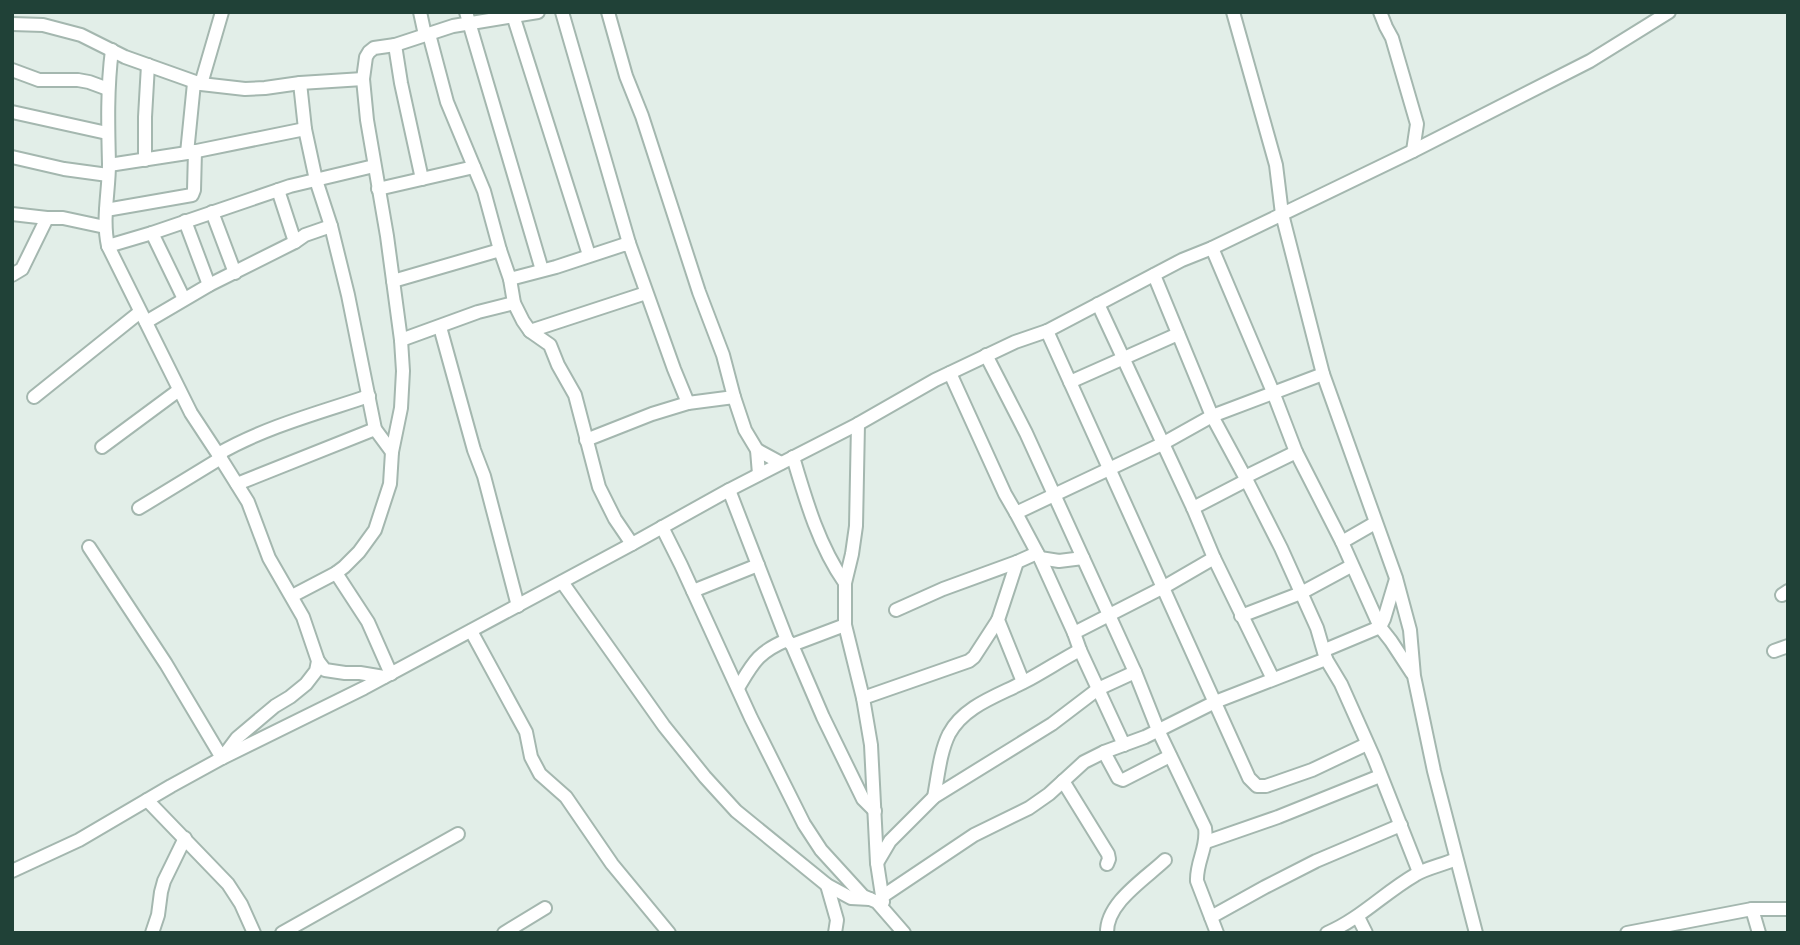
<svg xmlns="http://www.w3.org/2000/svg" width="1800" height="945" font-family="'Nunito Sans',sans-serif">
<rect width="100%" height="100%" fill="#e2eee8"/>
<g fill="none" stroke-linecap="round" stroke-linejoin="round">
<defs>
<g id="minor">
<path d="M420,12L425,35"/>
<path d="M466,12L542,270"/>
<path d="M512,12L589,255"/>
<path d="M562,12L629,243"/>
<path d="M608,12L626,76L642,116L699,292L723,355L734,397"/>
<path d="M1233,12L1276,165L1282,214L1323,374L1396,578L1410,630L1414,676L1434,771L1476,933"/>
<path d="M1380,12L1386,27L1392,38L1417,124L1413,151"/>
<path d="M12,24L43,25L81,35L125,57L201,84L245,89L265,88L300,83L363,79"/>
<path d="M429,34L447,102L484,191L500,250"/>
<path d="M395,45L401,83L422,179"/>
<path d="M12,70L39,80H78L89,82L108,89"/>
<path d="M300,83L305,129"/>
<path d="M201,84L222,12"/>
<path d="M12,112L107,133"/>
<path d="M187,153L194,83"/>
<path d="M12,157L64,169L108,175"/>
<path d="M145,160V117L148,65"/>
<path d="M109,165L187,153L305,129L316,180L331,226L348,295L375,429L392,452"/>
<path d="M378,189L474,167"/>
<path d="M278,190L295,242"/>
<path d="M106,210L192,195L194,190L195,151"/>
<path d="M212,212L235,273"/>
<path d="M12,214L47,218H63L105,227"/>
<path d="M185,221L209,285"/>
<path d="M152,233L184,299"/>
<path d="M108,246L152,233L290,186L374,166"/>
<path d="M1212,248L1273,392L1296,452L1342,542L1380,627L1391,641L1412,673"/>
<path d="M12,275L22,269L47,218"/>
<path d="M1154,275L1212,416L1245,477L1281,548L1317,628L1326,659L1341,684L1374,758L1419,872"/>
<path d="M510,279L514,303L523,321L530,331L550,345L558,365L575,395L599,487L615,519L632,544"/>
<path d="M393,281L500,250L510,279L556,267L629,243L674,369L688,403L734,397L745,430L757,450L759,474"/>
<path d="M1098,304L1193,508L1214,558L1273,679"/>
<path d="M146,322L209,285L295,242L305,235L331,226"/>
<path d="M440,327L474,450L484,476L518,606"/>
<path d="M530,331L646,293"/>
<path d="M1047,331L1249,778L1257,786H1266L1312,770L1367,744"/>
<path d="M401,340L478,312L514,303"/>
<path d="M986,355L1026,433L1135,672L1158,730L1205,828C1208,847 1196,862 1197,881L1217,933"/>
<path d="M950,373L1005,494L1016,513L1162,444L1212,416L1323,374"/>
<path d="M1070,382L1178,334"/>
<path d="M34,397L140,312"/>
<path d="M858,424L856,526L852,554L845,583V625L863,698L871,745L877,863L883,902"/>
<path d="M586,440L652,414L688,403"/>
<path d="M102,447L179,390"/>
<path d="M757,450L781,463"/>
<path d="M218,454C265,427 318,413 369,396"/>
<path d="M793,457C806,501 819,546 845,583"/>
<path d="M1245,477L1296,452"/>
<path d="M237,484L375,429"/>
<path d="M729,490L787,640L792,645L823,717L863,799L875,811"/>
<path d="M139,508L221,458"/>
<path d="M1193,508L1247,480"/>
<path d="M1016,513L1040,558L1074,633"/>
<path d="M662,527L681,565L751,718L804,824L821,850L863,896L870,899"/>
<path d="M1342,542L1375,523"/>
<path d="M89,547L166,664L222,758L237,738L275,706L290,697L306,684L316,671L318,661L303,617L269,558L248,502L218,454L191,413L108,246C102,219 109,191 109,164C108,126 107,88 112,50"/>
<path d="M1040,558L1059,561L1083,558"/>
<path d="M336,573L368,622L391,674"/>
<path d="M562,582L664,726L705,777L736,811L827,885L851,898L870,899L877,902L904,933"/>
<path d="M693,591L758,565"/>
<path d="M1782,595L1788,591"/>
<path d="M292,596L336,573L344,567L359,552L375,530L390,484L392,452L401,408L403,371L401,340L387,236L367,120L363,79L366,57L369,52L374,48L395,45L453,26L538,12"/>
<path d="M896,610L943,589L1017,562"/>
<path d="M1241,616L1301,593L1351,566"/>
<path d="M471,631L526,732L531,757L540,774L566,797L612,864L669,933"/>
<path d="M792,645L845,625"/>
<path d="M1325,650L1380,627L1384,619L1396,579"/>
<path d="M1774,651L1788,646"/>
<path d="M318,661L325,670L345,673H360L384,677"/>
<path d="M1023,682L998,620L1017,562L1037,553"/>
<path d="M738,688C753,663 758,652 787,640"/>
<path d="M863,698L969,661L974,657L998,620"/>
<path d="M1124,745L1080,650L1074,633L1164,587L1214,558"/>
<path d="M1104,752L1118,778L1123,780L1170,756"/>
<path d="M1063,781L1108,854L1109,859L1107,864"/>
<path d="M934,797C938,776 940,752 949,734C964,706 997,696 1024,682C1043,672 1061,660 1080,650"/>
<path d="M147,800L228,884L241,904L254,933"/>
<path d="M1206,842L1278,817L1380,776"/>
<path d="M877,863L890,841L934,797L1052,724L1098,689L1135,672"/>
<path d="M12,871L79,840L171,786L222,758L364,688L632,544L729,490L858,424L935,380L1015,342L1047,331L1182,260L1212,248L1413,151L1590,61L1669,12"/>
<path d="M827,885L837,920L835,933"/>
<path d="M883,896L974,835L1029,808L1049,794L1084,762L1104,752L1145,737L1215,702L1326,659"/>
<path d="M1752,909H1788"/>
<path d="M1211,917L1265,887L1316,861L1401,825"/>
<path d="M1358,917L1366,933"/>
<path d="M152,933L158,915L161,892L164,881L185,838"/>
<path d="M282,933L458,834"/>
<path d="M504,933L545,908"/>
<path d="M1107,933C1106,903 1145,879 1165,860"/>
<path d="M1327,933C1360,919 1384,893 1415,875C1426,868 1443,865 1456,859"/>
<path d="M1627,933L1752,909L1759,933"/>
</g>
</defs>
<!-- minor casing -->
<use href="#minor" stroke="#a4b7af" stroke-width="16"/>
<!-- minor -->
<use href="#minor" stroke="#fff" stroke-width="12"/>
</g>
<!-- border -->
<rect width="1800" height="945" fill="none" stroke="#204137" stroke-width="28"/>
</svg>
